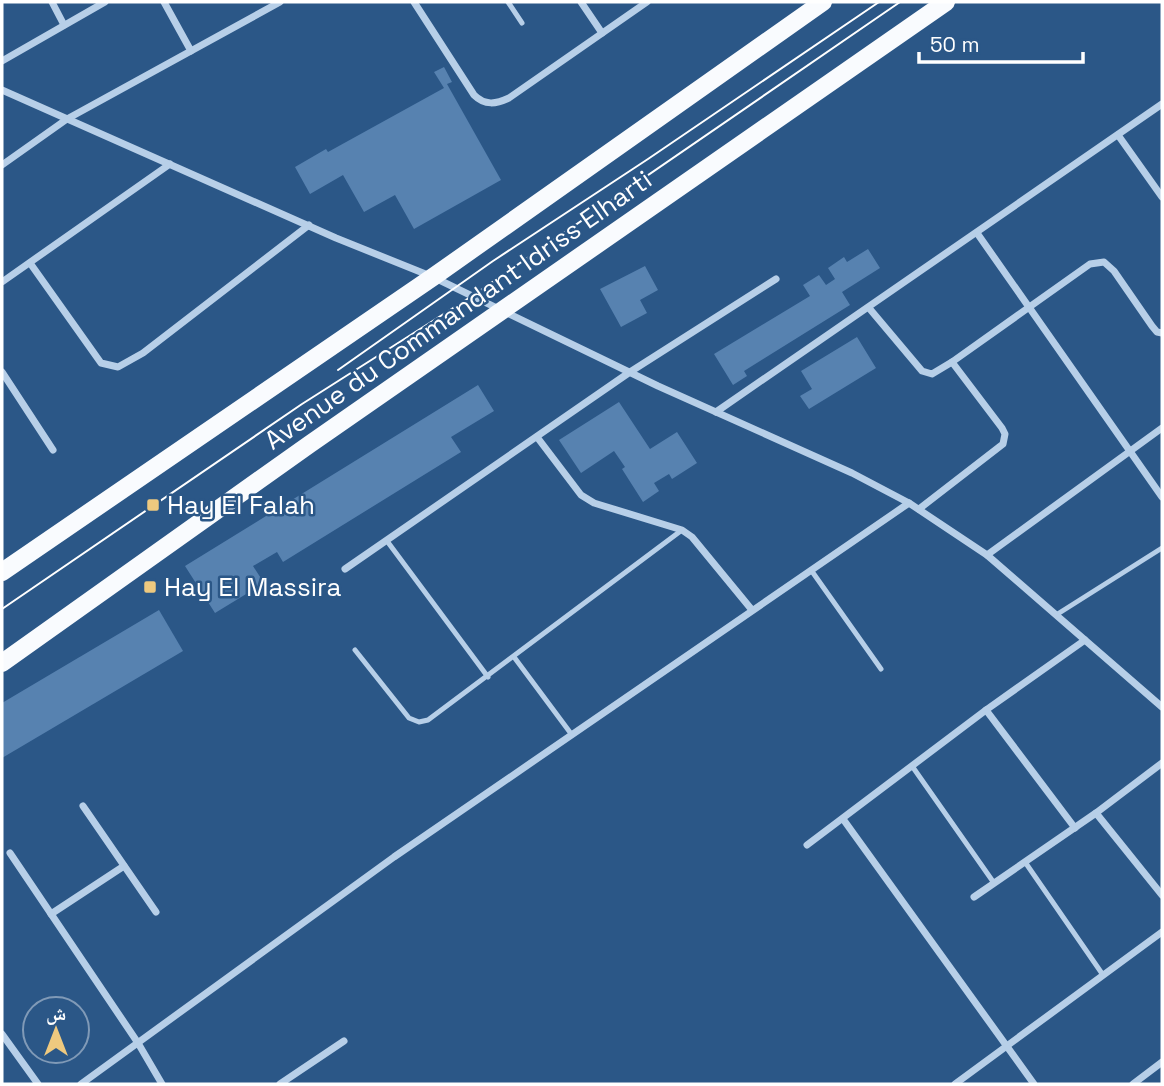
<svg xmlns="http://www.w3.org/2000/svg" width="1164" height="1086" font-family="'Space Grotesk','Noto Naskh Arabic',sans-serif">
<rect width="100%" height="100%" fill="#2b5787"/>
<!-- building -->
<g fill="#5782b0">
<path d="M444,67L452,82L447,84L501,180L414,229L395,195L364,212L343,175L310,194L295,167L326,149L328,152L444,88L434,72Z"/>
<path d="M868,249L880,268L842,292L850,305L744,371L747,376L733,385L714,354L810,296L803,285L819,275L826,285L835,279L828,268L844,257L847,262Z"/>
<path d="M645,266L658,290L640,300L647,313L621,327L600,289Z"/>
<path d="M857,337L876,368L809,409L800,396L812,389L801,371Z"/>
<path d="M478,385L494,411L451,437L461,452L283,562L277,552L253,566L264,583L215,613L185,566Z"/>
<path d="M619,402L650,449L677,432L697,463L672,479L669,474L654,483L659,491L643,502L622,469L625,467L614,451L581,473L559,440Z"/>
<path d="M159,610L183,651L2,758V703Z"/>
</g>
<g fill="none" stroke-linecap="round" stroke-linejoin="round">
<!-- service -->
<g stroke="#b7cfe8" stroke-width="5">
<path d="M508,2L522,23"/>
<path d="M387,541L488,677"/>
<path d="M811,570L881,669"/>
<path d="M1056,615L1162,548"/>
<path d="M355,650L409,718L419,722L428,720L682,530"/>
<path d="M514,657L572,735"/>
<path d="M912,766L994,883"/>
<path d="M1025,862L1103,975"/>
</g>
<!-- minor -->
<g stroke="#b7cfe8" stroke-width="7">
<path d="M52,2L64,25"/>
<path d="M164,2L191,51"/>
<path d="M414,2L474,95C485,106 496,104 509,98L647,2"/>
<path d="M581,2L602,33"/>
<path d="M2,61L105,2"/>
<path d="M2,90L336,238L433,277L658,386L852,473L909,503L987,555L1162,707"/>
<path d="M1118,135L1162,197"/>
<path d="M2,165L67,119L280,2"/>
<path d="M977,233L1162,497"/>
<path d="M30,263L101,363L118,367L143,353L309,225"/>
<path d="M2,282L170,164"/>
<path d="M869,308L922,371L932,374L952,362L1090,264L1104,262L1114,271L1152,326L1157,332L1162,333"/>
<path d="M2,372L53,450"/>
<path d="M716,412L1162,104"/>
<path d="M537,437L581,495L594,503L682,530L692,537L752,610"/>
<path d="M919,509L1003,444L1005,434L1002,428L952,362"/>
<path d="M987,555L1162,428"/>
<path d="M345,569L630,372L776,279"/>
<path d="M986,710L1075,828"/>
<path d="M83,806L156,912"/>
<path d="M1096,813L1162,895"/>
<path d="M843,819L1034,1084"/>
<path d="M807,845L986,710L1085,640"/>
<path d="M10,853L138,1043L162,1084"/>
<path d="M974,897L1096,813L1162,763"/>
<path d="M51,914L124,866"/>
<path d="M2,1034L38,1084"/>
<path d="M81,1084L394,857L909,503"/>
<path d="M280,1084L344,1041"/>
<path d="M955,1084L1162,932"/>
<path d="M1133,1084L1162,1062"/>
</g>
<!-- primary -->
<g stroke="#f9fbfe" stroke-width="18">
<path d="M2,572L433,277L823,2"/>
<path d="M2,663L310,444L946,2"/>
</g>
<!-- tram -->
<g stroke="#fff" stroke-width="2">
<path d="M338,370L493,261L648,159L879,2"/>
<path d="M2,609L302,404L472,296L900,2"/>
</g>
</g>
<!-- markers -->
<g fill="#eec97f" stroke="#2b5787" stroke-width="2.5">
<rect x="146" y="498" width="14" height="14" rx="3.5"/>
<rect x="143" y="580" width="14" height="14" rx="3.5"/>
</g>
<g text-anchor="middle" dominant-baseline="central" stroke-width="5" stroke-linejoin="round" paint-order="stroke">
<!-- street labels -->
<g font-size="26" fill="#fff" stroke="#2b5787">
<text transform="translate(458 310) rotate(-35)">Avenue du Commandant Idriss Elharti</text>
</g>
<!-- poi labels -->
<g font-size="26" fill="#fff" stroke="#2b5787" text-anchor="start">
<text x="167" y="505">Hay El Falah</text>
<text x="164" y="587">Hay El Massira</text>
</g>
</g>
<!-- border -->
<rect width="1164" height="1086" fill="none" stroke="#ffffff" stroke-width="7"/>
<!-- north arrow -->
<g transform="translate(56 1030)"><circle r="33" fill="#2b5787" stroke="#809ab7" stroke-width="2"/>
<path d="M0-5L12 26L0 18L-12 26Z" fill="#eec97f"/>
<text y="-10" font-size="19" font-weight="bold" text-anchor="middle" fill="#ffffff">ش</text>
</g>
<!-- scale -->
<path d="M919 52v10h164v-10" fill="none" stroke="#ffffff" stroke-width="3.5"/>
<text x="930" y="52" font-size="21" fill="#ffffff" stroke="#2b5787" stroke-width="5" paint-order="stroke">50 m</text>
</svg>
